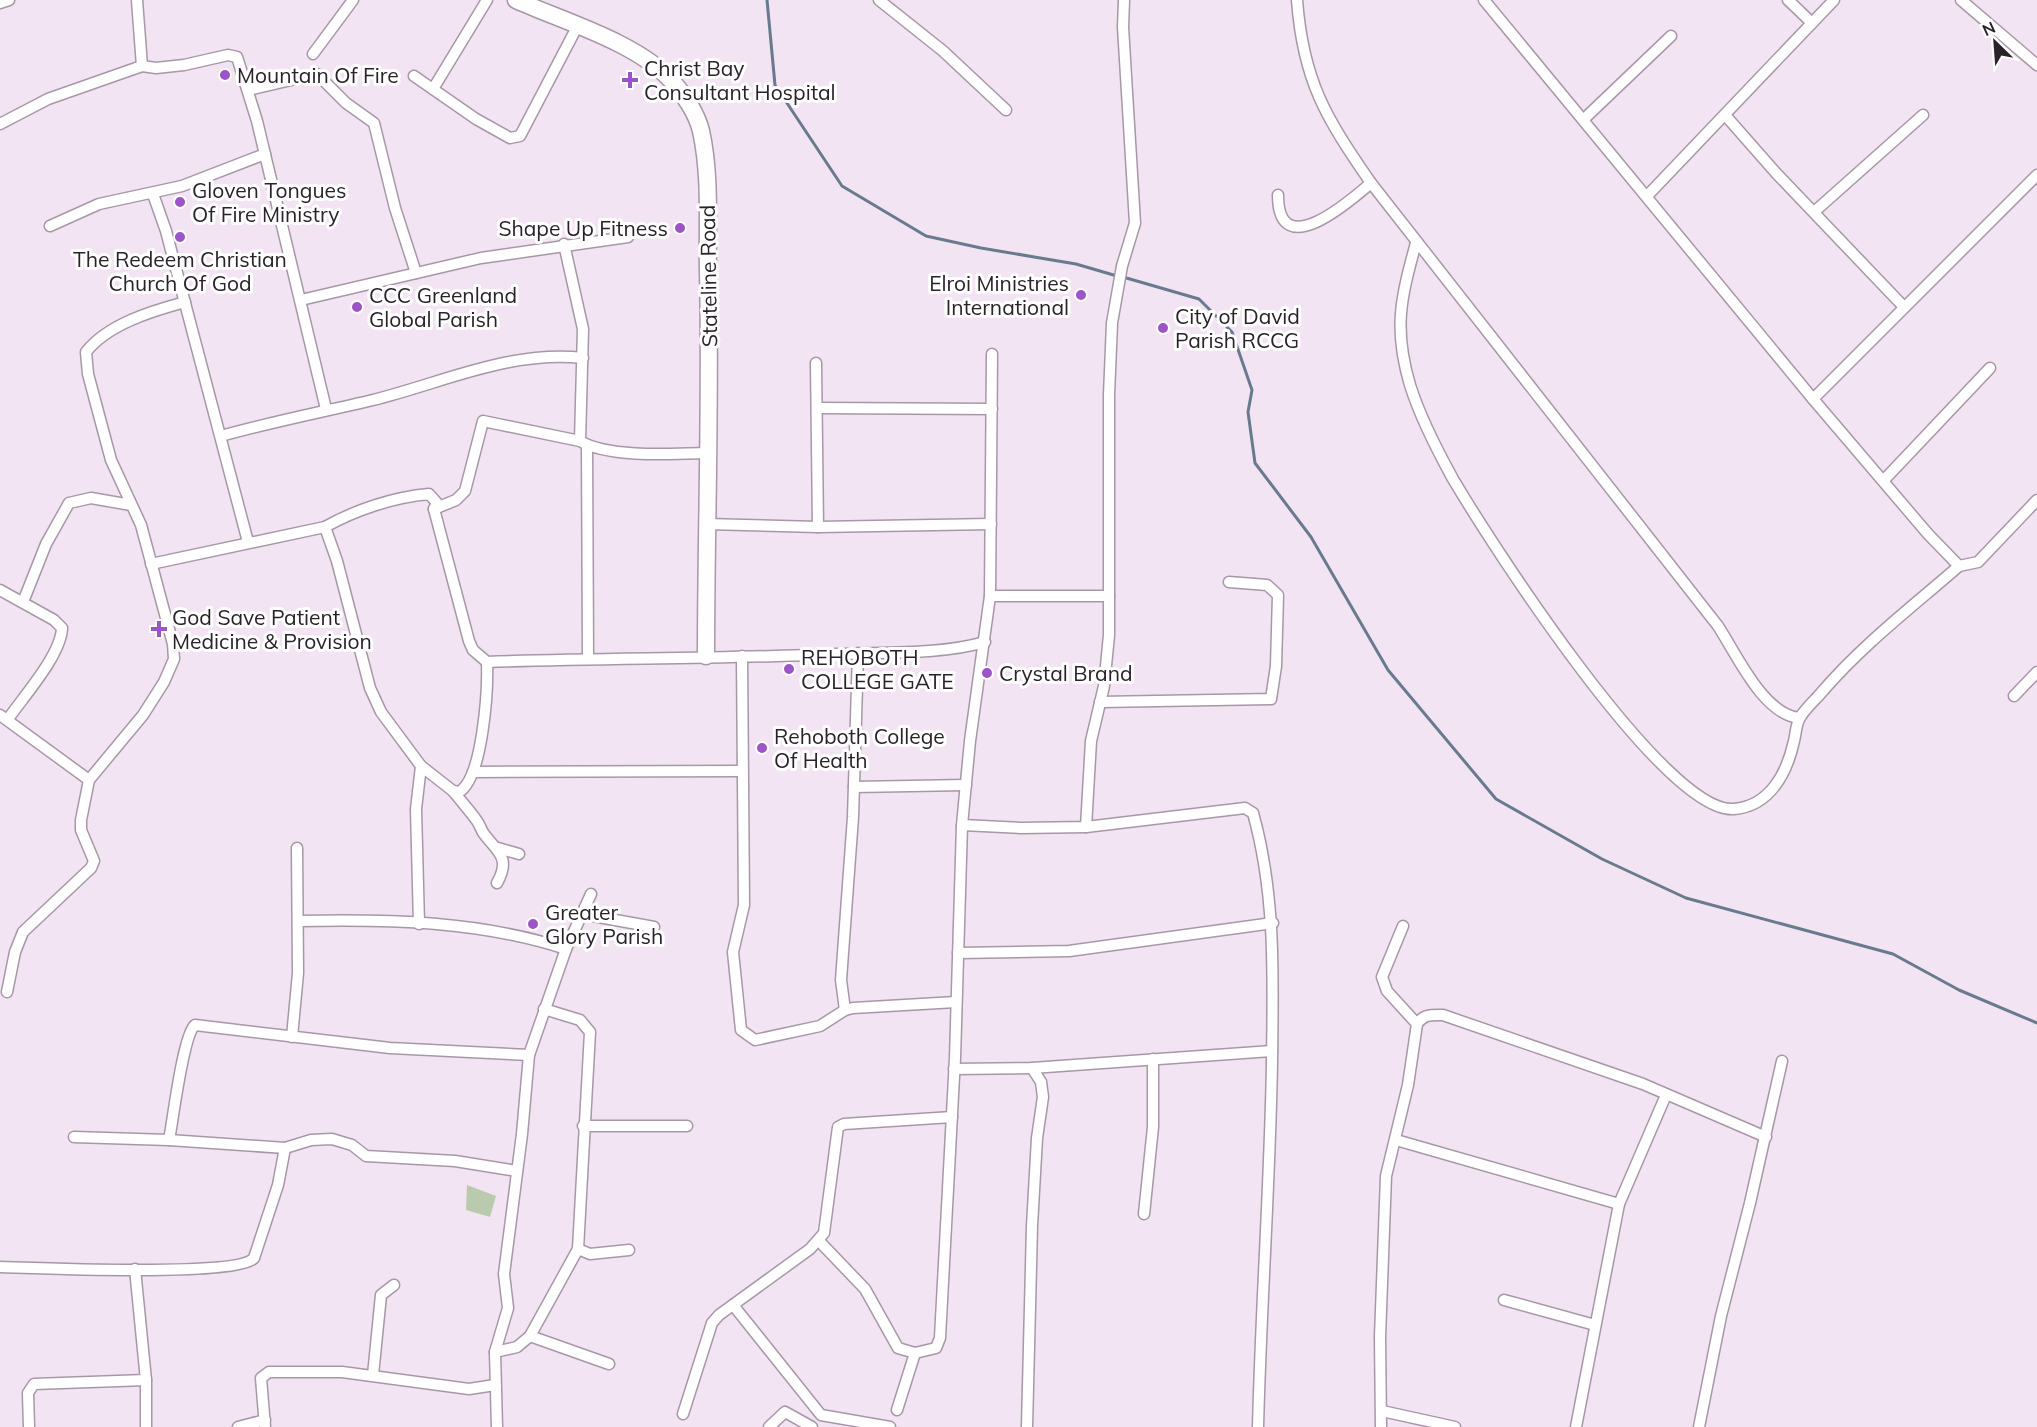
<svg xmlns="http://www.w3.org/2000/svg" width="2037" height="1427" font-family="Mulish,sans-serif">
<rect width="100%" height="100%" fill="#f3e4f3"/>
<!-- green -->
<path fill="#bacaae" d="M467,1185L496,1196L490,1217L466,1210Z"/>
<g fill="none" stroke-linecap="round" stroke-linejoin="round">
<!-- stream -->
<g stroke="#687b8e" stroke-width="3">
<path d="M767,0L775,85L842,186L926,236L981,248L1076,264L1117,276"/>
<path d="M1123,277L1199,299L1232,332L1252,390L1248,412L1255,463L1311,537L1388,670L1496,799L1602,859L1686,898L1893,954L1959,990L2037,1023"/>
</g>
<defs>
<g id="street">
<path d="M137,0L142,66"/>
<path d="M879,0L943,51L1006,110"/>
<path d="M1297,0C1303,81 1326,118 1371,183L1718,626C1737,655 1763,714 1799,718"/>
<path d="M1484,0L1813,399L1928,534L1959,566"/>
<path d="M1788,0L1812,23"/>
<path d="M1961,0L2037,65"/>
<path d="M0,3L9,0"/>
<path d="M313,54L353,0"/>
<path d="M414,76L476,119L510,138L520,136L577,27"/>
<path d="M433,89L487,0"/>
<path d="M248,90L317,74L346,103L374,123L395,208L416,273"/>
<path d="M1725,115L1776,173L1904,307"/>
<path d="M1584,119L1671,36"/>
<path d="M0,124L48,99L142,66L156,68L184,65L228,55L237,57L257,121L326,409"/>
<path d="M153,194L166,231L248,542"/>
<path d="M1278,195C1278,264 1349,202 1371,183"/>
<path d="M1647,196L1834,0"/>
<path d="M1814,212L1923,115"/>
<path d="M50,226L99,204L182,186L265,154"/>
<path d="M1416,243C1401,298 1393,328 1410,385C1420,417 1437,450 1453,479C1489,540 1665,815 1734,809C1770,806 1787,773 1794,741C1796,733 1796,722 1801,716C1806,708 1815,700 1821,693C1862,645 1912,607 1959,566L1978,562L2037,500"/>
<path d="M564,244L583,329L580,441"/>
<path d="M301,300L481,258L628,237"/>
<path d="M816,363L818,527"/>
<path d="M1813,399L2037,175"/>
<path d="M818,408L992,409"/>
<path d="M221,436C271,422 322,412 373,400C442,383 510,350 583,358"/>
<path d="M587,445L588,657"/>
<path d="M1884,480L1990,368"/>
<path d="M434,509L456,500L465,491L483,421L580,441C608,458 674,454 708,453"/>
<path d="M706,524L818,527L991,524"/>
<path d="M325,527L337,561L370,688L381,712L421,766L416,809L419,924"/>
<path d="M151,564L325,527C355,510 394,497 429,494L437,503L434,509L469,641L473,650L487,662C603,658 720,659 836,654C884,652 939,655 985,642"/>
<path d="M0,590L54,620L62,628C61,655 24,696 8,719"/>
<path d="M990,596H1109"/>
<path d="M23,602L46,544L69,503L91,498L131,505"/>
<path d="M742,656L744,905L733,952L741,1030L755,1040L820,1026L845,1010L853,1008L956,1002"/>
<path d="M2014,696L2037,672"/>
<path d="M1100,702L1271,699L1276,666L1278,595L1267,585L1229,582"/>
<path d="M0,715L89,780"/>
<path d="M421,766L453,791L459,792C483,778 488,689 487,662"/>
<path d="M473,772L741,771"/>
<path d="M854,787L966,785"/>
<path d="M453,791C461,801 470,811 477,821C480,825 481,830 484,834C498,852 511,858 497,883"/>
<path d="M962,825L1021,828L1086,827L1245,808L1253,813C1276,895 1273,978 1272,1062C1270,1184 1261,1305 1258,1427"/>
<path d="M1086,827L1091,741L1104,686L1109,635V395L1112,323L1122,266L1135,223L1123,27L1124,0"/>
<path d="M498,848L519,854"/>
<path d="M582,914L654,927"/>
<path d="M299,921C389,919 480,921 566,949"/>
<path d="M1403,926L1382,977L1387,991L1417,1024"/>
<path d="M958,953L1069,951L1273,923"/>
<path d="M7,992L15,952L23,932L91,868L94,861L81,830V820L89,780L143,715L164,682L174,659L173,644L141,525L111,460L88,374L86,352C108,324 152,311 185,302"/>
<path d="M845,1010L841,980L853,817L858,653"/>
<path d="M292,1037L298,973L297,848"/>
<path d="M954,1069L1032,1068L1272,1051"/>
<path d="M583,1126H687"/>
<path d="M74,1137L169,1140L285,1148L311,1140L332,1139L352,1145L366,1156L455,1161L517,1171"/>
<path d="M169,1140C173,1120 183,1035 195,1025L390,1048L529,1055"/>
<path d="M1396,1140L1619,1204"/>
<path d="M1144,1214L1153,1127V1059"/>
<path d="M819,1241L865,1289L898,1348L915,1353L936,1348L940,1338L955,1058L962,825L970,741L990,596L992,354"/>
<path d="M578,1249L590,1254L629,1250"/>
<path d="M0,1267C36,1268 238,1277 254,1258L278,1185L285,1148"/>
<path d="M135,1269L146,1380V1427"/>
<path d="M1504,1300L1595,1325"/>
<path d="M733,1305L821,1415L890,1427"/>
<path d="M530,1336L609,1364"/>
<path d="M495,1352L517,1347L530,1336L578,1249L590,1032L580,1020L544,1009"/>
<path d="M373,1375L381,1295L394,1285"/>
<path d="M897,1410L915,1353"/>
<path d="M1382,1411L1455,1427"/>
<path d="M683,1414L712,1323L719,1315L810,1249L824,1233L838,1127L844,1124L952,1117"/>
<path d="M29,1427L28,1393L34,1384L146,1380"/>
<path d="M238,1427L265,1420"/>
<path d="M265,1427L261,1378L269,1372H342L469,1389L495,1385"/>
<path d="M497,1427L495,1352L508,1308L504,1274L522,1134L529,1055L566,949L591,894"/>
<path d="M769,1427L785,1412L812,1427"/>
<path d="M1027,1427L1032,1226L1037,1138L1043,1097L1041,1082L1032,1068"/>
<path d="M1381,1427L1380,1337L1386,1176L1408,1085L1417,1024C1424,1014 1431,1015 1443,1015L1643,1084L1766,1137"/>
<path d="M1576,1427L1619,1204L1666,1095"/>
<path d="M1699,1427L1721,1316L1750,1203L1782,1061"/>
</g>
<path id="secondary" d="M516,0C565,22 636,42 672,81C684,94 697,114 701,131C711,176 707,226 708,271C711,400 706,528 706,656"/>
</defs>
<!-- street casing -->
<use href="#street" stroke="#a798a7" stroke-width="13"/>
<!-- secondary casing -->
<use href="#secondary" stroke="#a798a7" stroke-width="19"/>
<!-- street -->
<use href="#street" stroke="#fff" stroke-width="10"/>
<!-- secondary -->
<use href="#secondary" stroke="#fff" stroke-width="16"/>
</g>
<!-- markers -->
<g fill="#9c54c8" stroke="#fff" stroke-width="2">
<circle cx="225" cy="75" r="6"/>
<path d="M627 71h6v6h6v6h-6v6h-6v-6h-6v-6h6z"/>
<circle cx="180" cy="202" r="6"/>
<circle cx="680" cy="228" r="6"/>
<circle cx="180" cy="237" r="6"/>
<circle cx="1081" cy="295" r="6"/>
<circle cx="357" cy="307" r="6"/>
<circle cx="1163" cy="328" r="6"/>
<path d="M156 620h6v6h6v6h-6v6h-6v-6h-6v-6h6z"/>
<circle cx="789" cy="669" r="6"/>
<circle cx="987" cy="673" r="6"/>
<circle cx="762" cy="748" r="6"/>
<circle cx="533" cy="924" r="6"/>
</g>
<g text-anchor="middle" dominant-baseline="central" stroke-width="6" stroke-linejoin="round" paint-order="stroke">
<!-- poi labels -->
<g font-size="21" fill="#292329" stroke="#fff" text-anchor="start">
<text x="644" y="68">Christ Bay<tspan x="644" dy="24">Consultant Hospital</tspan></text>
<text x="237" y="75">Mountain Of Fire</text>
<text x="192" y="190">Gloven Tongues<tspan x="192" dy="24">Of Fire Ministry</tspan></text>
<text x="668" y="228" text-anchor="end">Shape Up Fitness</text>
<text x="180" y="259" text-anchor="middle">The Redeem Christian<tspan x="180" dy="24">Church Of God</tspan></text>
<text x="1069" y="283" text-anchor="end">Elroi Ministries<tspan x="1069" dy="24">International</tspan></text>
<text x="369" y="295">CCC Greenland<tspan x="369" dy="24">Global Parish</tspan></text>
<text x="1175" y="316">City of David<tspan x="1175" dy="24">Parish RCCG</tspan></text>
<text x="172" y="617">God Save Patient<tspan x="172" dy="24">Medicine &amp; Provision</tspan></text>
<text x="801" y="657">REHOBOTH<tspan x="801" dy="24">COLLEGE GATE</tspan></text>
<text x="999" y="673">Crystal Brand</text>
<text x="774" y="736">Rehoboth College<tspan x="774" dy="24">Of Health</tspan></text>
<text x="545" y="912">Greater<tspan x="545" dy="24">Glory Parish</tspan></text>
</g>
<!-- street labels -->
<g font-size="21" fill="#292329" stroke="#fff">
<text transform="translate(708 276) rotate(-91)">Stateline Road</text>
</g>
</g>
<!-- north arrow -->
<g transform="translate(1995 42) rotate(335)" stroke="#ffffff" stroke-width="4.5" paint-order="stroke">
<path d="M0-4.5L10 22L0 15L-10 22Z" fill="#292329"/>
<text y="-9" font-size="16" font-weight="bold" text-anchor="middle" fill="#292329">N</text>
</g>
</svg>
